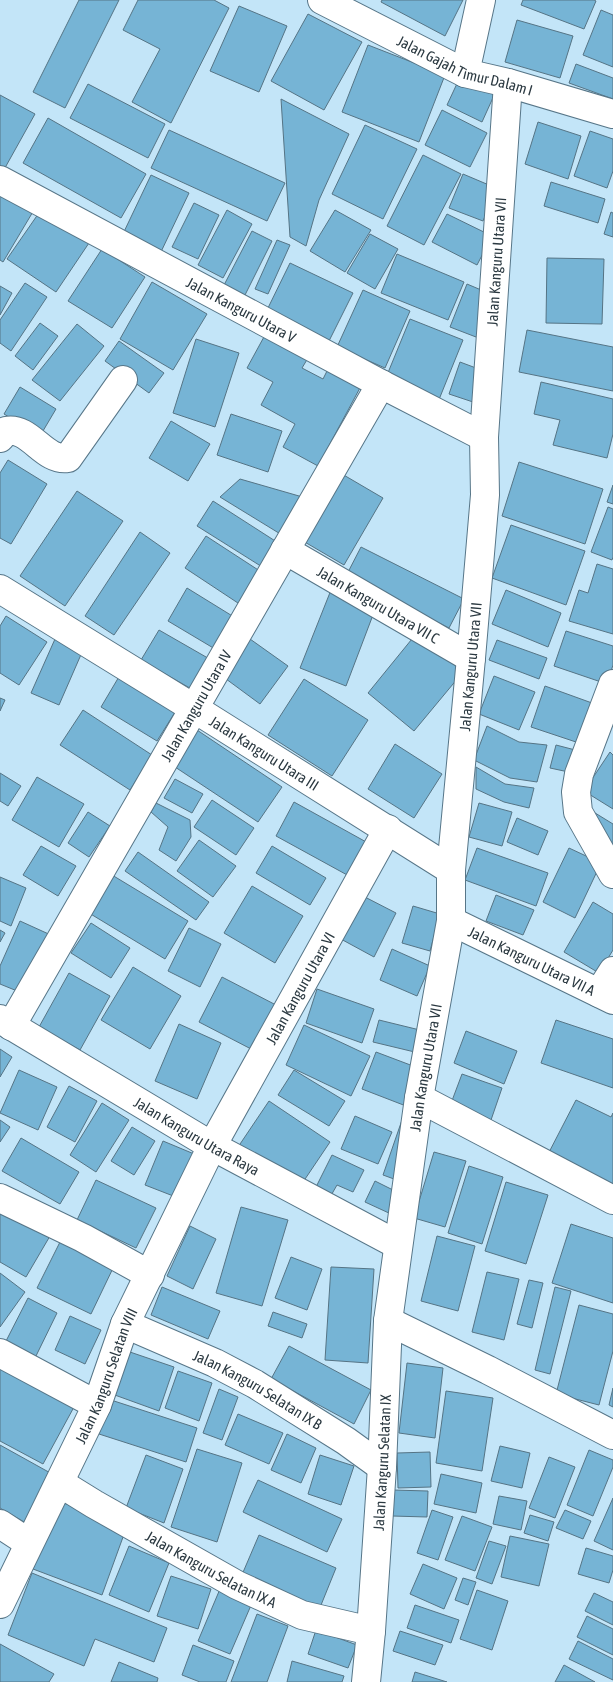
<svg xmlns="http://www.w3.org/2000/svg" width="613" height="1682" font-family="'Asap Condensed',sans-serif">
<rect width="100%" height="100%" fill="#c3e5f8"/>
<!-- building -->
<g fill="#76b4d5" stroke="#557485">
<path d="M79,0H119L65,108L33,92Z"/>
<path d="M138,0H214L229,8L171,123L132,102L160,49L123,30Z"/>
<path d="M382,0H463L445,36L381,2Z"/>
<path d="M523,0H594L596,1L584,29L521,5Z"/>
<path d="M239,6L287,26L259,92L210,71Z"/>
<path d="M601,10L613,15V67L583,55Z"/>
<path d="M308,14L362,42L324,110L271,81Z"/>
<path d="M517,20L573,36L560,78L505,62Z"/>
<path d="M368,45L445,75L419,142L342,112Z"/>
<path d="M576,64L613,78V99L569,83Z"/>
<path d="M461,75L496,91L482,122L447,105Z"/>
<path d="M88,84L165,124L148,158L70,118Z"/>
<path d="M0,95L35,114L1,175H0Z"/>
<path d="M281,99L349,134L319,200L306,246L290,237Z"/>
<path d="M442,110L487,133L470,167L425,145Z"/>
<path d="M48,118L146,174L121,218L23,163Z"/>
<path d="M538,122L581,136L568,179L525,164Z"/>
<path d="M365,125L417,149L383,219L332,194Z"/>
<path d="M169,130L285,183L267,221L151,168Z"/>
<path d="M590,131L613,139V171L607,188L574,176Z"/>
<path d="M423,155L461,174L424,245L387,226Z"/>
<path d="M463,174L496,188L483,221L449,208Z"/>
<path d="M151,175L189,193L159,256L121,238Z"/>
<path d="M551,182L605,199L598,223L544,206Z"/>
<path d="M0,191L34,210L3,262L0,260Z"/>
<path d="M194,203L219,215L198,259L172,247Z"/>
<path d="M43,207L91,240L56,292L7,259Z"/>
<path d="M227,210L252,224L223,278L198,265Z"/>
<path d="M335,210L371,230L345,272L310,251Z"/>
<path d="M611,212L613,213V237L604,234Z"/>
<path d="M447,214L492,236L477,265L432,242Z"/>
<path d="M252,231L272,241L244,297L223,287Z"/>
<path d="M370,234L398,249L375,289L347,273Z"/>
<path d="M277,240L290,245L268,294L255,289Z"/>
<path d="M102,249L145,277L112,328L68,301Z"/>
<path d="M397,254L464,282L448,320L381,293Z"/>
<path d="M547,258L604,259L602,324L546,323Z"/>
<path d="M290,263L353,293L329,341L266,312Z"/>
<path d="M152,282L207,314L173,370L120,339Z"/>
<path d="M25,283L47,297L11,351L0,343V320Z"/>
<path d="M467,284L493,295L476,337L450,327Z"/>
<path d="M0,286L12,293L0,315Z"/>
<path d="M363,290L410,311L385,368L337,347Z"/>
<path d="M410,319L463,340L438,402L385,380Z"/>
<path d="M40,323L58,336L33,370L15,356Z"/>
<path d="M77,324L104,346L60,401L32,380Z"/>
<path d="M527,330L613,347V391L519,372Z"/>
<path d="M265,335L308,358L302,368L323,379L328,369L361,386L318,466L283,447L295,424L261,405L273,382L247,368Z"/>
<path d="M196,339L239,353L215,427L173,413Z"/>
<path d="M119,341L164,373L149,393L105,361Z"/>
<path d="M460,362L484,371L473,402L449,394Z"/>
<path d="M541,382L613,399V434L607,458L553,445L560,420L534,414Z"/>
<path d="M20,387L56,409L40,436L4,414Z"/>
<path d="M231,414L282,431L268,472L217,455Z"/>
<path d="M171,421L210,444L188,481L149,458Z"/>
<path d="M8,460L47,484L11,544L0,538V473Z"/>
<path d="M519,462L603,489L585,544L502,516Z"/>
<path d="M342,474L383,498L344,565L303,541Z"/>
<path d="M240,479L306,498L282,535L220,497Z"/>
<path d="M613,485V504L607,502Z"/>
<path d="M77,491L123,521L65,606L20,576Z"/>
<path d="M213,501L283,546L267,570L197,526Z"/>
<path d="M608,507L613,509V557L612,560L591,552Z"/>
<path d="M511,525L585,551L566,605L492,578Z"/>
<path d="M140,532L170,553L114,635L85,616Z"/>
<path d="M206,536L269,577L247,609L185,568Z"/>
<path d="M361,547L464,599L449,628L346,576Z"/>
<path d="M597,564L613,569V634L569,621L579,590L588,593Z"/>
<path d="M187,588L234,617L215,649L168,621Z"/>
<path d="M331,590L376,607L346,686L300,668Z"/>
<path d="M506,590L561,613L548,647L492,624Z"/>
<path d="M6,616L47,642L19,685L0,673V626Z"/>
<path d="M159,630L213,661L195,691L141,660Z"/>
<path d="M566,631L613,646V665L607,684L554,666Z"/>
<path d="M416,634L463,672L414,731L368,693Z"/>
<path d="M55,639L83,650L59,705L31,693Z"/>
<path d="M250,639L288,666L260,704L222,676Z"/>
<path d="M497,640L547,658L539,679L489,660Z"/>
<path d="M120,675L177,709L157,741L101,707Z"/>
<path d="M494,676L535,692L519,730L479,714Z"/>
<path d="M304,679L368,720L332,776L268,735Z"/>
<path d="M545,686L592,703L579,743L531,727Z"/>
<path d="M0,698L5,700L0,711Z"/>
<path d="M83,710L152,755L130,790L60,745Z"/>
<path d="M487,726L519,742L547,745L537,782L510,778L474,760Z"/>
<path d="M194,728L282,787L258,822L169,763Z"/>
<path d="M395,744L442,774L414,818L368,789Z"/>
<path d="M556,745L583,752L578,774L550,768Z"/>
<path d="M610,752L613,755V809L584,791Z"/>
<path d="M476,767L505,784L534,788L529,808L504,802L476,789Z"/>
<path d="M0,773L21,786L8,806L0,801Z"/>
<path d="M37,777L84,804L59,847L12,820Z"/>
<path d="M175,779L203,794L192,813L164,798Z"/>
<path d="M212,800L254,828L236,855L194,827Z"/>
<path d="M294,802L368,843L349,876L276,836Z"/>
<path d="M156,803L190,820L191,837L176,861L159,850L168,827L151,812Z"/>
<path d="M479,803L512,812L502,846L469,837Z"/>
<path d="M587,808L613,824V851Z"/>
<path d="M88,812L110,826L89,857L68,843Z"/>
<path d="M517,818L548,831L538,855L507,842Z"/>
<path d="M199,840L236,866L213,897L177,871Z"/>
<path d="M41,846L76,866L58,896L23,875Z"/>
<path d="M272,846L326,878L310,905L256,873Z"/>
<path d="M477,848L548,873L536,906L465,880Z"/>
<path d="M569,848L601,863L575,918L543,902Z"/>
<path d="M138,852L209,902L196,920L125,871Z"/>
<path d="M112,875L188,921L165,959L89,913Z"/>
<path d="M0,877L26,888L11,926L0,921Z"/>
<path d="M252,886L303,916L275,963L224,933Z"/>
<path d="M361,895L396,913L374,957L339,938Z"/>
<path d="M496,895L534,910L523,935L486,921Z"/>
<path d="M593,902L613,914V950L599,973L564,952Z"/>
<path d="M413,906L440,914L430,951L402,943Z"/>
<path d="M20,921L53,936L27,995L0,984V966Z"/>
<path d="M91,923L130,948L111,978L71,953Z"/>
<path d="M189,928L221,944L200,987L168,971Z"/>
<path d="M0,930L5,933L0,942Z"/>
<path d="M392,949L430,966L417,996L380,980Z"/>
<path d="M133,967L181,996L150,1049L101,1020Z"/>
<path d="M69,973L110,996L80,1050L39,1027Z"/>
<path d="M222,977L276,1005L253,1050L199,1022Z"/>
<path d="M317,989L374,1009L362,1043L306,1023Z"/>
<path d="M379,1020L428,1032L423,1054L373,1042Z"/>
<path d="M556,1020L613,1039V1088L541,1063Z"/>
<path d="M179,1024L221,1043L197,1099L155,1081Z"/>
<path d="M304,1025L370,1056L351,1096L286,1065Z"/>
<path d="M466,1031L517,1051L504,1084L454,1063Z"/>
<path d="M0,1049L12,1057L0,1077Z"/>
<path d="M376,1052L421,1069L406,1106L362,1089Z"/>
<path d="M19,1070L57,1087L38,1130L0,1113Z"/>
<path d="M294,1070L345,1101L329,1126L278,1095Z"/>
<path d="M462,1074L502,1088L491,1120L450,1106Z"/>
<path d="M69,1086L97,1101L75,1142L47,1127Z"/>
<path d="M576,1100L611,1117L613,1113V1195L545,1160Z"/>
<path d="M269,1101L330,1142L297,1191L236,1150Z"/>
<path d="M102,1103L129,1120L96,1172L70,1155Z"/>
<path d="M355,1116L392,1132L378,1164L341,1149Z"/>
<path d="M0,1120L10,1127L0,1142Z"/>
<path d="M402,1120L394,1179L383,1175Z"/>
<path d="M132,1127L155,1141L134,1175L111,1161Z"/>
<path d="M21,1138L79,1172L60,1204L2,1171Z"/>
<path d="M163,1141L199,1156L181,1199L145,1185Z"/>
<path d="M434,1152L466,1161L445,1227L414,1218Z"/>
<path d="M332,1155L364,1170L353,1192L337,1185L329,1199L314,1191Z"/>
<path d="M469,1166L503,1177L482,1244L448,1233Z"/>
<path d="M96,1180L156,1208L136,1248L77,1220Z"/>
<path d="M375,1181L401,1194L391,1214L365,1202Z"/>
<path d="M506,1182L548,1195L526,1264L485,1251Z"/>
<path d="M0,1205L50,1236L26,1277L0,1262Z"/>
<path d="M241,1207L288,1220L262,1306L216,1293Z"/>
<path d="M571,1224L613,1238V1303L552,1283Z"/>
<path d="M190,1226L216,1239L193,1289L167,1276Z"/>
<path d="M437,1236L475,1246L458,1311L421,1301Z"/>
<path d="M62,1238L115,1264L91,1314L37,1288Z"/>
<path d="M291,1257L322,1269L307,1310L275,1298Z"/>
<path d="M331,1267L374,1269L368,1363L325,1360Z"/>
<path d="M487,1272L519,1279L504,1340L472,1332Z"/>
<path d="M0,1273L25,1292L0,1327Z"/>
<path d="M529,1280L543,1283L532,1328L517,1324Z"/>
<path d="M162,1287L220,1311L208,1339L151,1315Z"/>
<path d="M555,1287L571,1291L550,1374L535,1370Z"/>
<path d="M28,1298L57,1313L35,1358L5,1343Z"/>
<path d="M579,1305L613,1314V1351L599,1405L556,1394Z"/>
<path d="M273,1312L307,1324L302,1338L268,1326Z"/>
<path d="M70,1316L101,1330L85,1364L55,1350Z"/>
<path d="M289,1346L371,1390L354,1424L271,1379Z"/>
<path d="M127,1351L174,1367L159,1411L112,1394Z"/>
<path d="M407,1363L443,1368L435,1438L399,1433Z"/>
<path d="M0,1367L74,1407L43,1464L0,1441Z"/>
<path d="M178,1371L212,1383L199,1421L165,1408Z"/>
<path d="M613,1388V1407L609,1405Z"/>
<path d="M219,1389L238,1397L222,1440L203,1433Z"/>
<path d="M446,1391L493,1398L482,1471L436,1463Z"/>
<path d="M111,1400L197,1428L186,1462L99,1434Z"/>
<path d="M238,1414L283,1433L269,1464L225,1445Z"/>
<path d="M287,1434L316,1448L301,1483L271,1470Z"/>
<path d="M0,1445L54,1475L26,1523L0,1508Z"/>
<path d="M500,1446L530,1453L522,1488L491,1481Z"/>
<path d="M197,1449L242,1463L217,1542L171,1527Z"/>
<path d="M589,1450L613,1460V1467L593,1516L567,1505Z"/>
<path d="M430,1452L431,1487L398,1488L397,1453Z"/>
<path d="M146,1455L183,1469L164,1523L126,1508Z"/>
<path d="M320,1455L354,1466L341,1505L308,1494Z"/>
<path d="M549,1457L575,1467L555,1518L529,1508Z"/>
<path d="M441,1474L482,1483L476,1513L434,1504Z"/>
<path d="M258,1480L342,1519L327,1552L243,1512Z"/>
<path d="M393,1490L428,1491L427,1517L392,1516Z"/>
<path d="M499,1496L527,1501L521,1530L493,1524Z"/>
<path d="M613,1498V1550L594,1541Z"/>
<path d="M58,1501L127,1526L102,1595L33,1569Z"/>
<path d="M432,1510L453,1517L438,1560L417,1553Z"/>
<path d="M565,1510L591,1521L583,1539L556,1528Z"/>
<path d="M530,1515L554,1522L548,1541L524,1533Z"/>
<path d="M462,1516L492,1527L475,1571L445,1560Z"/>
<path d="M259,1535L336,1568L319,1610L241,1577Z"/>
<path d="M510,1536L549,1544L539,1586L501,1577Z"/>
<path d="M489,1541L506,1546L492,1584L476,1578Z"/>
<path d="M129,1546L169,1563L149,1612L109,1595Z"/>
<path d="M586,1548L613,1556V1570L609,1583L578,1574Z"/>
<path d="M423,1564L457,1578L444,1609L410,1594Z"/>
<path d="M32,1573L167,1628L154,1662L95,1639L84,1666L8,1635Z"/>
<path d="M171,1576L211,1589L198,1629L157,1616Z"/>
<path d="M463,1578L476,1582L468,1605L455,1600Z"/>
<path d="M220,1589L252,1603L230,1654L198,1641Z"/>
<path d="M477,1590L508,1601L492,1650L460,1639Z"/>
<path d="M594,1593L613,1602V1625L585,1611Z"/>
<path d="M415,1605L459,1620L451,1643L407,1628Z"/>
<path d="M257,1614L288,1626L267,1682H231Z"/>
<path d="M587,1616L613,1629V1655L577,1637Z"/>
<path d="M316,1630L357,1645L348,1668L308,1654Z"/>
<path d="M400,1631L443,1645L435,1665L393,1651Z"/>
<path d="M578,1641L613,1659V1680L569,1659Z"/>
<path d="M0,1644L54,1674L49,1682H0Z"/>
<path d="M193,1645L234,1661L226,1682H200L182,1675Z"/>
<path d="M292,1661L344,1676L342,1682H287Z"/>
<path d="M119,1662L158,1678L157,1682H111Z"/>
<path d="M564,1665L595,1682H555Z"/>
<path d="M415,1672L447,1682H412Z"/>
</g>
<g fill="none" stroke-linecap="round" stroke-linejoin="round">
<defs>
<g id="minor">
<path id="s1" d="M322,0L465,73L508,83L613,114"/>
<path d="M465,73L481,0"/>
<path id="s2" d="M0,180L381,384L484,437"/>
<path d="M0,438L6,431C30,426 44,462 68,458L123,380"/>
<path id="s3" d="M285,550L471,658"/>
<path id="s4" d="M0,589L195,709L451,870"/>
<path d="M613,684L579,774L576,792L578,812L613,874"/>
<path id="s5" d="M451,921L613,1000"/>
<path d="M599,993L613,971"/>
<path id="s6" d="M0,1019L212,1146L398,1245"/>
<path id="s7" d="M11,1026L381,384"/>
<path d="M419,1098L613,1200"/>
<path d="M0,1198L83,1238L150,1275"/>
<path d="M388,1321L488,1370L613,1435"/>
<path id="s8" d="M125,1324L215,1363L255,1384L346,1441L382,1467"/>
<path d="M0,1353L97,1405"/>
<path id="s9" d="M60,1483L94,1504L237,1585L302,1615L371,1631"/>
<path d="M0,1524L29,1543"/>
<path id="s10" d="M0,1604L97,1405L125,1324L212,1146L388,829"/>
<path id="s11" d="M366,1682L371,1631L382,1467L388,1321L419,1098L451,921V870L471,658L485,495L484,437L508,83"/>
</g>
</defs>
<!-- minor casing -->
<use href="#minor" stroke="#577688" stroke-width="30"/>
<!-- minor -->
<use href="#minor" stroke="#fff" stroke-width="28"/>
</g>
<g text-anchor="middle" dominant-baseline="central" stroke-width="4" stroke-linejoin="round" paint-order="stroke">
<!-- street labels -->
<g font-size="15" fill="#2b3941" stroke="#fff">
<text stroke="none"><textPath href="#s1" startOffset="158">Jalan Gajah Timur Dalam I</textPath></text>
<text stroke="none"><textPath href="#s11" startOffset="1428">Jalan Kanguru Utara VII</textPath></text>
<text stroke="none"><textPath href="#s2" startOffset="274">Jalan Kanguru Utara V</textPath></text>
<text stroke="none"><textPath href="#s3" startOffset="108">Jalan Kanguru Utara VII C</textPath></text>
<text stroke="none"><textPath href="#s11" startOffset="1022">Jalan Kanguru Utara VII</textPath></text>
<text stroke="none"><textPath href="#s7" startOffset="370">Jalan Kanguru Utara IV</textPath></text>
<text stroke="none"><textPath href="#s4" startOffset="311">Jalan Kanguru Utara III</textPath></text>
<text stroke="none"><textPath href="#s5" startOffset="90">Jalan Kanguru Utara VII A</textPath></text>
<text stroke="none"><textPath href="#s10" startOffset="686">Jalan Kanguru Utara VI</textPath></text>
<text stroke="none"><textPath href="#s11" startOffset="618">Jalan Kanguru Utara VII</textPath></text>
<text stroke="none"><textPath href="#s6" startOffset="229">Jalan Kanguru Utara Raya</textPath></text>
<text stroke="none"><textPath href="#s10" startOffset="252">Jalan Kanguru Selatan VIII</textPath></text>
<text stroke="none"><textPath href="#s8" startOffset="148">Jalan Kanguru Selatan IX B</textPath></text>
<text stroke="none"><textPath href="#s11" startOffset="220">Jalan Kanguru Selatan IX</textPath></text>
<text stroke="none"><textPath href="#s9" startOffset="174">Jalan Kanguru Selatan IX A</textPath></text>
</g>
</g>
</svg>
